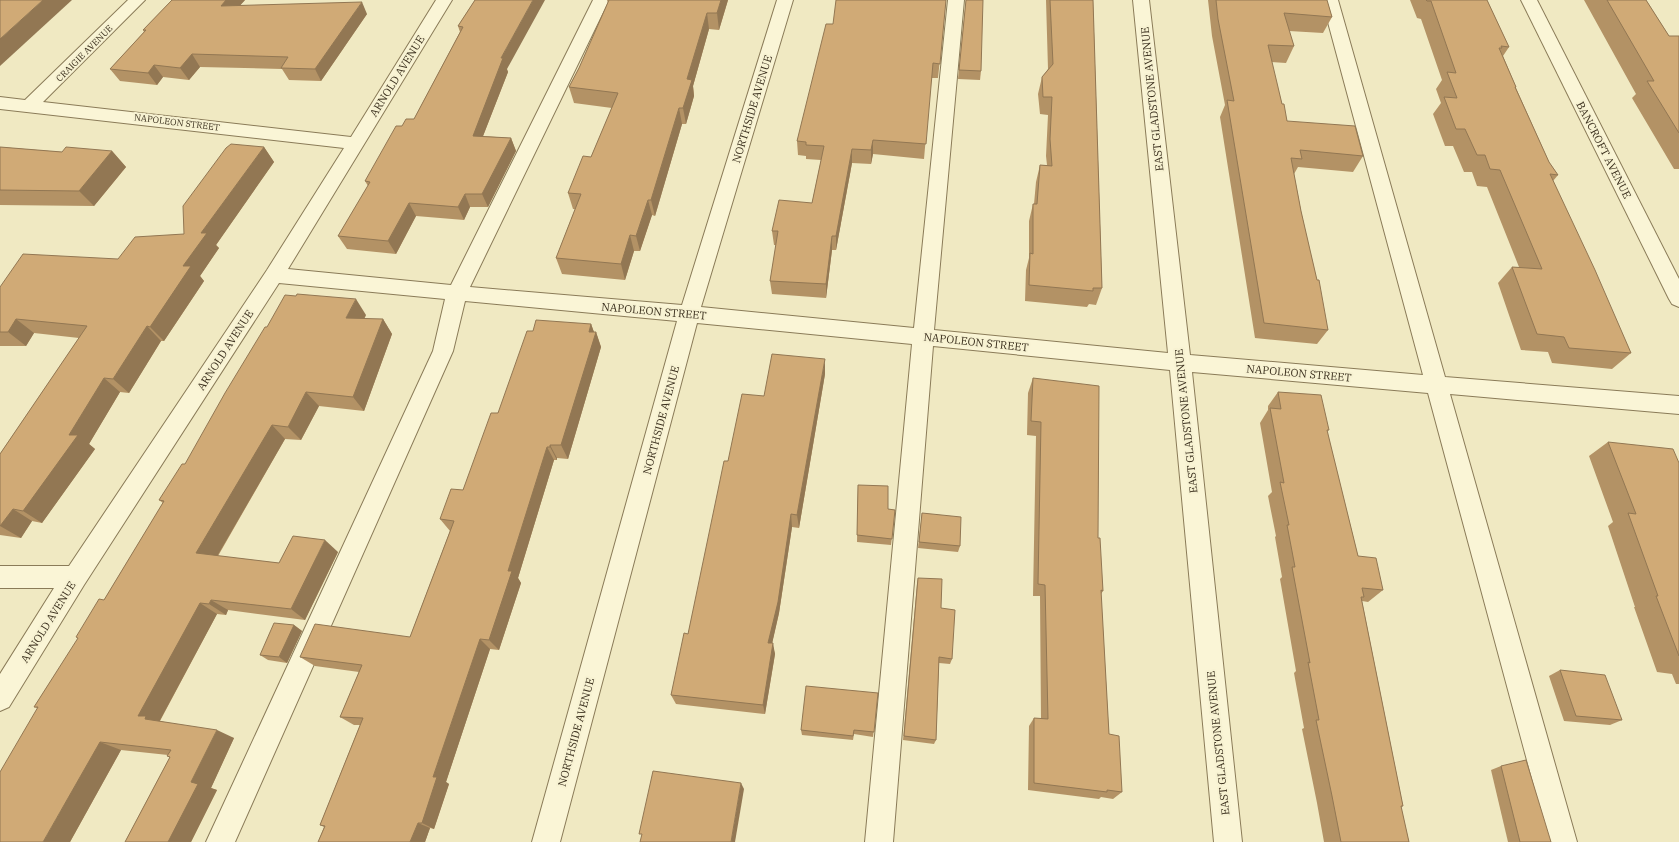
<svg xmlns="http://www.w3.org/2000/svg" width="1679" height="842" font-family="'IBM Plex Serif',serif">
<rect width="100%" height="100%" fill="#f0e9c2"/>
<g fill="none" stroke-linecap="round" stroke-linejoin="round">
<defs>
<g id="minor">
<path d="M128,0H145L43,102L351,137L436,0H452L288,269L451,285L593,0H609L470,287L682,305L777,0H793L701,307L914,328L948,0H964L934,330L1168,353L1133,0H1149L1190,355L1423,375L1322,0H1338L1445,377L1679,396V414L1450,394L1577,842H1549L1428,393L1192,372L1242,842H1214L1170,370L933,346L893,842H865L912,344L697,323L560,842H532L677,321L465,301L453,351L235,842H206L433,351L445,299L279,283L84,585L9,707L0,711V674L54,588H0V566H69L267,270L344,148L0,109V97L25,100Z"/>
<path d="M1521,0H1537L1679,279V307L1672,304L1669,299Z"/>
</g>
</defs>
<!-- minor casing -->
<use href="#minor" stroke="#8a7b58" stroke-width="2"/>
<!-- minor -->
<use href="#minor" fill="#faf5d6" fill-rule="evenodd"/>
</g>
<!-- wall -->
<g fill="#b39265">
<path d="M172,0H245L240,5L367,14L321,81L289,80L282,69L200,67L189,80L163,77L157,85L120,81L110,69L144,32L143,30Z"/>
<path d="M475,0L508,72L483,136L511,138L516,151L488,207H470L464,220L416,216L396,254L347,249L338,236L368,186L365,181L414,119L460,32L458,26Z"/>
<path d="M607,0H728L719,30L709,29L693,86L694,96L686,124H682L655,216L652,215L640,251H634L625,280L562,274L556,258L575,209H573L568,193L591,157L612,108L574,103L569,87L579,68L608,3Z"/>
<path d="M946,0L938,78H931L924,159L873,154L871,164L852,163L836,250H832L826,298L772,294L770,281L776,245H774L772,231L812,203L821,160L806,159V156L798,155L797,141L833,24Z"/>
<path d="M966,0L981,71L980,80L958,79Z"/>
<path d="M1046,0H1093L1102,288L1096,305L1089,304L1087,307L1025,301L1026,270L1029,258V221L1033,204H1034L1036,182L1040,165H1047L1046,156L1048,115L1040,114L1038,94L1042,77L1048,69Z"/>
<path d="M1208,0H1327L1332,17L1323,33L1289,31L1294,46L1286,63L1271,62L1282,104L1287,121L1363,156L1353,172L1298,167L1294,174L1301,211L1328,330L1317,344L1255,338L1220,117L1225,105L1212,36Z"/>
<path d="M1410,0H1487L1509,47L1503,56L1516,87V88L1549,162L1558,175L1553,181L1631,353L1612,369L1552,363L1548,352L1521,350L1498,283L1512,267H1519L1487,187L1477,186L1472,172H1464L1453,146H1445L1433,114L1441,103L1436,89L1442,80L1421,19L1417,18Z"/>
<path d="M1584,0H1646L1669,36H1679V169H1674L1632,98L1636,94Z"/>
<path d="M0,147L62,152L112,151L126,167L94,206L0,205Z"/>
<path d="M264,147L274,162L216,245L219,248L200,276L204,281L164,341H161L129,393L120,392L89,444L95,449L42,523L32,521L21,538L0,535V454L79,338L34,333L26,346H0V287L118,259L184,234Z"/>
<path d="M366,315L364,319H383L392,334L364,411L319,406L301,440L285,439L218,556L279,563L338,552L305,620L228,610L226,615L217,614L160,721L234,738L211,788L217,790L191,842H125L170,757L167,756L168,755L121,750L70,842L37,708L34,707L104,600L163,503L159,500L185,464Z"/>
<path d="M591,324L594,332H596L601,347L568,459L557,458V460H554L518,578L521,583L499,650L490,649L446,782L449,784L434,829L430,828L425,842H318L324,827L320,825L360,725H354L340,717L359,672L315,666L300,657L410,637L450,531L440,519L463,490L498,413L533,331Z"/>
<path d="M825,374L799,528L792,527L779,613L772,643L775,654L765,714L676,704L671,695L688,634L728,461L764,396Z"/>
<path d="M1033,378L1098,538L1103,591L1101,594L1109,734L1122,792L1113,799L1101,797L1099,799L1028,790L1029,726L1034,718L1041,719L1040,596H1033L1036,436L1027,435L1028,393Z"/>
<path d="M1278,392L1329,430L1327,431L1358,556L1383,590L1368,602L1362,601L1403,806L1401,807L1409,842H1324L1317,803L1302,729L1304,728L1294,673L1296,671L1280,579L1282,577L1275,537L1276,536L1268,496L1272,492L1260,423L1268,410V406Z"/>
<path d="M1608,442L1679,463V684H1676L1672,674L1657,672L1634,607H1635L1608,526L1613,522L1589,456Z"/>
<path d="M858,485L888,509L895,510L891,545L857,542Z"/>
<path d="M922,513L960,546L958,552L918,548Z"/>
<path d="M918,578L941,608L952,659L950,664L939,663L936,740L934,744L903,740L917,584Z"/>
<path d="M294,625L302,631L287,663L268,660L260,655Z"/>
<path d="M1560,670L1622,720L1610,725L1564,721L1549,676Z"/>
<path d="M878,693L873,737L854,734L853,740L802,735L801,730Z"/>
<path d="M1501,766L1551,842H1508L1491,770Z"/>
</g>
<!-- shaded-wall -->
<g fill="#927753">
<path d="M43,0H72L0,66V39Z"/>
<path d="M226,0H245L229,18L221,6Z"/>
<path d="M533,0H545L507,69L508,72L478,149L473,136L501,58Z"/>
<path d="M721,0H728L719,30L717,13Z"/>
<path d="M362,2L367,14L321,81L315,69Z"/>
<path d="M707,13L709,29L693,86L694,96L686,124L683,108L687,79Z"/>
<path d="M192,54L200,67L189,80L180,68Z"/>
<path d="M154,65L163,77L157,85L148,73Z"/>
<path d="M679,108L682,124L655,216L651,200Z"/>
<path d="M511,138L516,151L488,207L482,194Z"/>
<path d="M873,140V154L871,164V150Z"/>
<path d="M264,147L274,162L216,245L219,248L200,276L204,281L164,341L150,327L183,266L201,233Z"/>
<path d="M852,149V163L836,250V236Z"/>
<path d="M112,151L126,167L94,206L79,191Z"/>
<path d="M465,194L470,207L464,220L458,207Z"/>
<path d="M648,200L652,215L640,251L636,236Z"/>
<path d="M409,203L416,216L396,254L388,241Z"/>
<path d="M630,235L634,251L625,280L621,264Z"/>
<path d="M832,236V250L826,298V284Z"/>
<path d="M356,299L366,315L357,333L346,318Z"/>
<path d="M16,319L34,333L26,346L8,332Z"/>
<path d="M383,319L392,334L364,411L353,397Z"/>
<path d="M591,324L595,335L596,332L601,347L568,459L561,445Z"/>
<path d="M147,326L161,341L129,393L113,379Z"/>
<path d="M825,359V374L799,528L797,515Z"/>
<path d="M104,378L120,392L89,444L95,449L42,523L23,511L69,435Z"/>
<path d="M306,392L319,406L301,440L288,427Z"/>
<path d="M272,425L285,439L212,565L196,553Z"/>
<path d="M550,445L557,458V460L550,447Z"/>
<path d="M547,447L554,460L518,578L521,583L499,650L489,640L508,571Z"/>
<path d="M13,509L32,521L21,538L0,526Z"/>
<path d="M791,514L792,527L779,613L770,653L768,643Z"/>
<path d="M325,540L338,552L305,620L291,609Z"/>
<path d="M211,600L228,610L226,615L209,604Z"/>
<path d="M200,603L217,614L159,722L164,727L138,716Z"/>
<path d="M294,625L302,631L287,663L279,657Z"/>
<path d="M480,639L490,649L446,782L449,784L434,829L422,823L433,777Z"/>
<path d="M773,643L775,654L765,714L763,705Z"/>
<path d="M217,730L234,738L211,788L217,790L191,842H168L191,782Z"/>
<path d="M100,742L121,750L70,842H43Z"/>
<path d="M741,783L744,789L735,842H731Z"/>
<path d="M418,823L430,828L425,842H410Z"/>
</g>
<!-- building -->
<g fill="#d0aa76" stroke="#927753">
<path d="M0,0H43L0,39Z"/>
<path d="M172,0H226L221,6L362,2L315,69L281,68L288,57L192,54L180,68L154,65L148,73L110,69L146,30H143Z"/>
<path d="M475,0H533L501,58H503L473,136L511,138L482,194H465L458,207L409,203L388,241L338,236L370,182L365,181L396,126H402L406,119H414L463,27L458,26Z"/>
<path d="M609,0H721L717,13H707L687,79L692,80L683,108H679L651,200H648L636,236L630,235L621,264L556,258L581,194L568,193L583,156L591,157L618,93L569,87L579,68Z"/>
<path d="M836,0H946L940,64L933,63L926,144L873,140L871,150L852,149L836,236H832L826,284L770,281L778,231H772L779,200L812,203L824,146L806,145V142L797,141L826,24H833Z"/>
<path d="M966,0H983L981,71L959,70Z"/>
<path d="M1050,0H1093L1102,288H1093V291L1029,285L1030,253L1033,254V204H1037L1040,165L1052,166L1050,139L1052,97H1043L1042,77L1053,64Z"/>
<path d="M1216,0H1327L1332,17L1284,13L1294,46L1268,45L1282,104H1284L1287,121L1355,126L1363,156L1300,150L1302,159L1291,158L1301,211L1317,280H1319L1328,330L1264,323L1227,100L1234,101L1218,19Z"/>
<path d="M1426,0H1487L1509,47L1501,46L1502,48H1499L1516,87H1515L1549,162L1558,175L1550,174L1595,270L1631,353L1569,348L1564,337L1537,334L1512,267L1542,269L1500,170L1490,169L1485,155H1477L1465,129H1456L1444,97L1457,98L1447,72L1456,73L1431,1H1427Z"/>
<path d="M1607,0H1646L1669,36H1679V133L1647,81H1654Z"/>
<path d="M231,144L264,147L201,233H207L183,266H191L150,327L147,326L113,379L104,378L69,435H78L23,511L13,509L0,526V454L87,326L16,319L8,332H0V287L23,254L118,259L135,237L184,234L183,206L226,148Z"/>
<path d="M0,147L62,152L66,147L112,151L79,191L0,190Z"/>
<path d="M297,294L356,299L346,318L383,319L353,397L306,392L288,427L272,425L196,553L279,563L293,536L325,540L291,609L211,600L209,604L200,603L138,716H146L145,719L217,730L191,782L198,784L168,842H125L170,757L167,756L171,750L100,742L43,842H0V772L38,707H34L78,638L76,637L99,599L104,600L164,501L159,500L182,464H185L225,393L265,327H267L285,295L296,296Z"/>
<path d="M536,320L591,324L589,332H596L561,445H550V447H547L508,571H512L489,640L480,639L433,777H437L422,823H418L410,842H318L325,826L320,825L363,718L340,717L362,665L300,657L315,624L410,637L454,521L440,519L451,489L463,490L491,413H498L527,331H533Z"/>
<path d="M772,354L825,359L797,515L791,514L778,602L768,643H773L763,705L671,695L684,633L688,634L718,490L724,461H728L742,394L764,396Z"/>
<path d="M1033,378L1099,386L1098,538H1100L1103,591L1101,590L1109,734L1119,736L1122,792L1107,790V792L1034,783V718L1048,719L1045,585L1038,584L1041,422L1031,421Z"/>
<path d="M1278,392L1321,395L1329,430H1327L1358,556L1376,558L1383,590L1362,588L1364,597H1361L1403,806H1401L1409,842H1341L1332,796L1316,720H1319L1308,662L1310,663L1292,567H1295L1287,525H1289L1280,482L1284,483L1270,408L1281,409Z"/>
<path d="M1608,442L1673,449L1679,463V656L1656,596H1658L1628,513L1636,514Z"/>
<path d="M858,485L888,486V509L895,510L892,539L857,535Z"/>
<path d="M922,513L961,517L960,546L919,542Z"/>
<path d="M918,578L942,579L941,608L955,610L952,659L939,657L936,740L904,736Z"/>
<path d="M274,623L294,625L279,657L260,655Z"/>
<path d="M1560,670L1605,675L1622,720L1576,716Z"/>
<path d="M806,686L878,693L874,732L854,730L853,736L801,730Z"/>
<path d="M1526,760L1551,842H1520L1501,766Z"/>
<path d="M653,771L741,783L731,842H640L642,834H639Z"/>
</g>
<g text-anchor="middle" dominant-baseline="central" stroke-width="4" stroke-linejoin="round" paint-order="stroke">
<!-- far-street labels -->
<g font-size="9" fill="#3a2f1d" stroke="#f7f2d2">
<text transform="translate(84 53) rotate(-45)">CRAIGIE AVENUE</text>
<text transform="translate(177 122) rotate(7)">NAPOLEON STREET</text>
</g>
<!-- street labels -->
<g font-size="11" fill="#3a2f1d" stroke="#f7f2d2">
<text transform="translate(397 76) rotate(-58)">ARNOLD AVENUE</text>
<text transform="translate(1152 99) rotate(-96)">EAST GLADSTONE AVENUE</text>
<text transform="translate(752 109) rotate(-73)">NORTHSIDE AVENUE</text>
<text transform="translate(1604 150) rotate(63)">BANCROFT AVENUE</text>
<text transform="translate(654 311) rotate(5)">NAPOLEON STREET</text>
<text transform="translate(976 342) rotate(6)">NAPOLEON STREET</text>
<text transform="translate(225 350) rotate(-57)">ARNOLD AVENUE</text>
<text transform="translate(1299 373) rotate(5)">NAPOLEON STREET</text>
<text transform="translate(661 420) rotate(-75)">NORTHSIDE AVENUE</text>
<text transform="translate(1186 421) rotate(-96)">EAST GLADSTONE AVENUE</text>
<text transform="translate(48 622) rotate(-58)">ARNOLD AVENUE</text>
<text transform="translate(576 732) rotate(-75)">NORTHSIDE AVENUE</text>
<text transform="translate(1218 743) rotate(-96)">EAST GLADSTONE AVENUE</text>
</g>
</g>
</svg>
